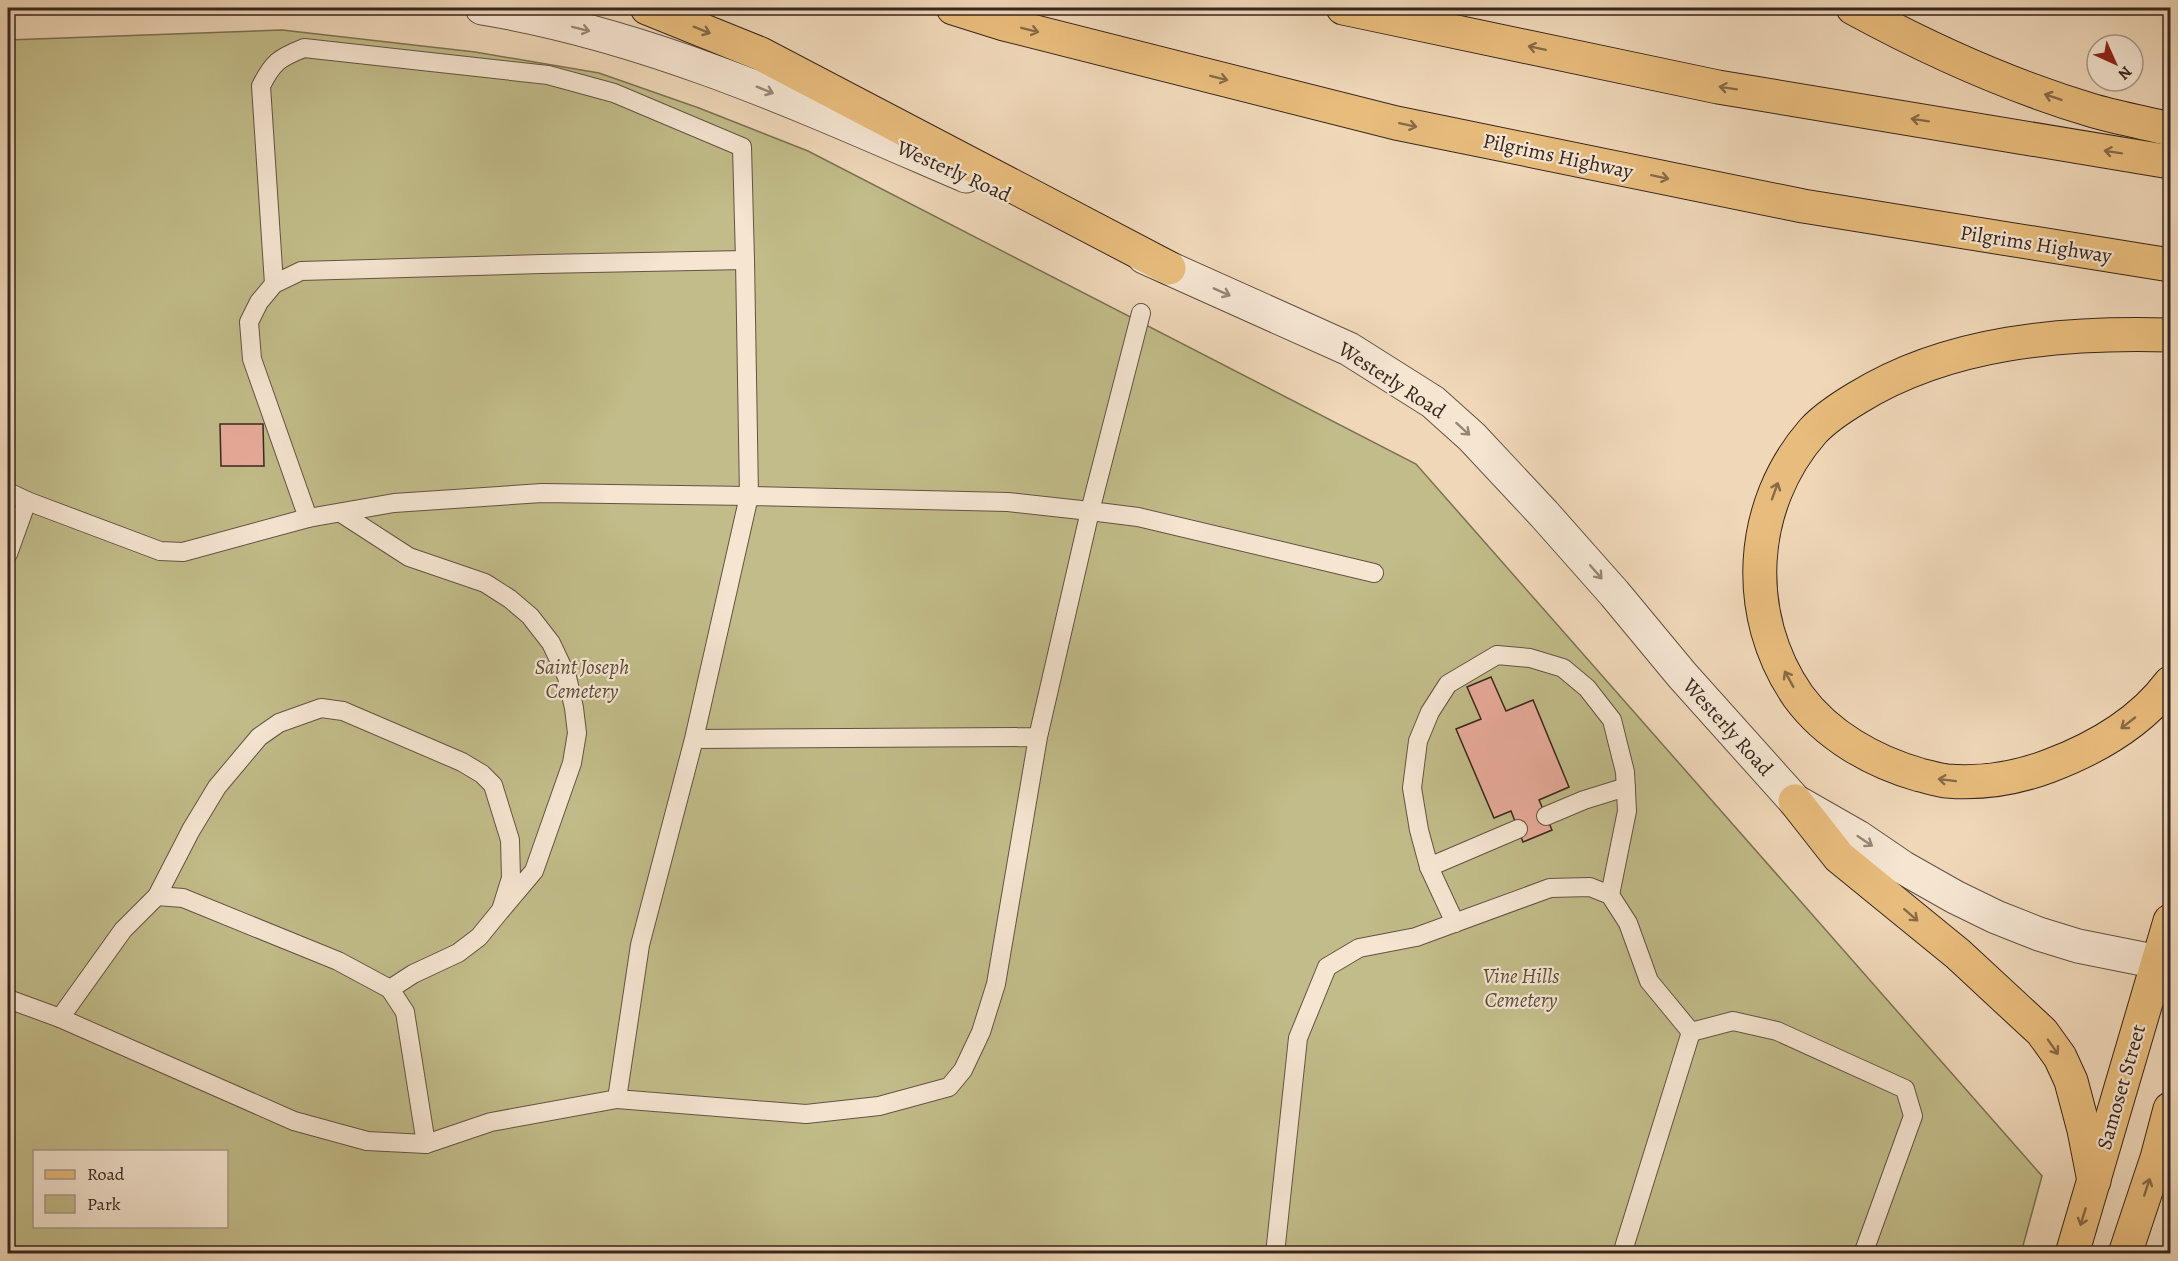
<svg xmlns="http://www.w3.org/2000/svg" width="2178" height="1261" font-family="Alegreya,serif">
<rect width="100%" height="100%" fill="#efd7b8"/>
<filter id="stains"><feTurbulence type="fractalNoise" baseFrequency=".00333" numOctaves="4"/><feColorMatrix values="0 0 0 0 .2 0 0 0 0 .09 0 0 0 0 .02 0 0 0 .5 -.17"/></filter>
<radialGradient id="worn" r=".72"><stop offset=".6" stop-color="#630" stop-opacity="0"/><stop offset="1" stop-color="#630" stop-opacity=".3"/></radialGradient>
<!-- green -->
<path fill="#c1bc89" stroke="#7c7153" stroke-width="1.5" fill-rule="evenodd" d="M282,30L475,52L599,73L699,108L808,151L1416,464L2042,1176L2021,1253H8V40ZM34,1152H226V1226H34Z"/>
<!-- building -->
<g fill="#e8ab9b" stroke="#37261d" stroke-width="1.5">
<path d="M220,424H263L264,466H221Z"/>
<path d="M1491,677L1506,711L1533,700L1569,787L1539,800L1552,830L1523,842L1511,811L1494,818L1456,729L1481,719L1467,687Z"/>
</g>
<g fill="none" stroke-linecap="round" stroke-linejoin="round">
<defs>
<g id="lane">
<path d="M274,284L261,86C273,62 279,58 304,48L548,75L614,93L742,147L745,260L541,264L301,271L274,284L259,302L249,322L252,359L308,518"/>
<path d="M1141,313L1090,511L1138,517L1374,573"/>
<path d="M8,492L27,501"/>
<path d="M8,554L27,501L160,551L183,552L308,518L394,503L542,493L749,496L745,260"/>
<path d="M694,739L640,945L617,1099L806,1114L879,1106L949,1087L963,1070L981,1032L996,984L1038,737L1090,511L1008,502L749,496L694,739L1038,737"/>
<path d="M1546,816L1584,800L1626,787"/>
<path d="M1429,867L1518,829"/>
<path d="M157,896L183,898L338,961L390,989"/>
<path d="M1455,923L1429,867L1419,830L1412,788L1418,741L1430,712L1448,684L1497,655L1530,658L1563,668L1587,688L1612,720L1625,772L1627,811L1610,895"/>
<path d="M8,999L60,1018L294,1121L367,1141L426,1144L491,1122L617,1099"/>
<path d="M60,1018L123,930L157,896L191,830L217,787L259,737L279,723L321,708L343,711L462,762L482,774L493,785L510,840L511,878L501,910L534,871L572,763L577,733L574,708L567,677L551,643L530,616L510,599L485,583L409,557L341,513"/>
<path d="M426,1144L405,1012L390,989L413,974L458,953L479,937L501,910"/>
<path d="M1275,1254L1298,1038L1327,967L1359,948L1416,937L1550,888L1590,887L1610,895L1628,923L1649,981L1691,1032L1733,1021L1777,1031L1905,1089L1913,1116L1863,1254"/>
<path d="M1622,1254L1691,1032"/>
</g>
<g id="street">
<path d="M482,8C653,36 808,108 966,176"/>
<path d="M1144,257L1349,349L1433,402L1472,437L1544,514L1614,593L1682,675L1795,801L1858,837L1902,867L1955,897L1996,917L2039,934L2078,946L2158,962"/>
</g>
<g id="primary">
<path d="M1795,801L1839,857L1958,954L2042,1032L2060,1057L2071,1081L2084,1130L2094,1181"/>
<path d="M2072,1254L2170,921"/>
<path d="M2125,1254L2157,1158L2170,1109"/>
</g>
<g id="highway">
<path d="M647,8L761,54L1169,268"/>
<path d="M953,8L1004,24L1396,123L1803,206L2170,265"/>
<path d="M1343,8L1718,87L2170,162"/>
<path d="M1853,8C1930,50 2010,86 2094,111C2119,118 2145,123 2170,129"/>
<path d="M2170,335C2065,332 1949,341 1857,398C1842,407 1825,418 1813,431C1748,505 1742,615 1798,696C1827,736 1874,762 1920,775C1929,777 1938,780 1947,781C1982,784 2017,778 2049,766C2094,749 2141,722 2170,683"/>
</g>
</defs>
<!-- lane casing -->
<use href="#lane" stroke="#655244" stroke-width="20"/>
<!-- street casing -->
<use href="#street" stroke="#655244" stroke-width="35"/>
<!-- primary casing -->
<use href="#primary" stroke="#37261d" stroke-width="35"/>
<!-- highway casing -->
<use href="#highway" stroke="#37261d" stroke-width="35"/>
<!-- lane -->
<use href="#lane" stroke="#f5e5d1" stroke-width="18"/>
<!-- street -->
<use href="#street" stroke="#f5e5d1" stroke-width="33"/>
<!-- primary -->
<use href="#primary" stroke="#e8bc7c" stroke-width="33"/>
<!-- highway -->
<use href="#highway" stroke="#e8bc7c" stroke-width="33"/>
</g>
<!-- one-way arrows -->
<defs><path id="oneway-shaft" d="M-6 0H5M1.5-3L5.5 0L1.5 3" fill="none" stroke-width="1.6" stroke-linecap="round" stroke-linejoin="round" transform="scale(1.5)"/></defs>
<g stroke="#968677">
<use href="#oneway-shaft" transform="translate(581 29) rotate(14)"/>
<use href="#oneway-shaft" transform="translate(765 90) rotate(22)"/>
<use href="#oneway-shaft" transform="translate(1222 292) rotate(24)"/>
<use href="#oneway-shaft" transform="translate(1463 429) rotate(42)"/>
<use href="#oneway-shaft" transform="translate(1596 572) rotate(49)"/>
<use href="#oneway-shaft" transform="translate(1865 841) rotate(34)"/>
</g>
<g stroke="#876a48">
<use href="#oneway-shaft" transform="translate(702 30) rotate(22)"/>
<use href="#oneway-shaft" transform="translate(1030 30) rotate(14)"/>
<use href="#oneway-shaft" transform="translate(1537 48) rotate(-168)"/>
<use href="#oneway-shaft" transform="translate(1219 78) rotate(14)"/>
<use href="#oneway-shaft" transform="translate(1728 88) rotate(-171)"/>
<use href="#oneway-shaft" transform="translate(2053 97) rotate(-161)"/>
<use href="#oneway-shaft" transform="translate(1920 120) rotate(-171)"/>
<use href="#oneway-shaft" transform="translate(1408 125) rotate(12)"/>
<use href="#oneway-shaft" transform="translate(2113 152) rotate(-171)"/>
<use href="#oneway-shaft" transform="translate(1660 177) rotate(12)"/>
<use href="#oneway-shaft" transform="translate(1775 491) rotate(-70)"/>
<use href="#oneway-shaft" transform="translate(1789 679) rotate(-119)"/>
<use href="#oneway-shaft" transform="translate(2128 723) rotate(142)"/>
<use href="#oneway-shaft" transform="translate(1947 780) rotate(-173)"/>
<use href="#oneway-shaft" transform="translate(1911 915) rotate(41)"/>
<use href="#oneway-shaft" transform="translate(2053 1047) rotate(55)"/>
<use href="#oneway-shaft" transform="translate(2147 1187) rotate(-72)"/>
<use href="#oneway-shaft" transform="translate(2083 1217) rotate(107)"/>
</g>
<g text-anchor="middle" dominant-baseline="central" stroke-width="4.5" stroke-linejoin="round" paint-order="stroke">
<!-- street labels -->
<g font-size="21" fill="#37261d" stroke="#f5e5d1">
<text transform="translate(1558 156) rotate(12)">Pilgrims Highway</text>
<text transform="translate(954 171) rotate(24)">Westerly Road</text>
<text transform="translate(2036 244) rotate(9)">Pilgrims Highway</text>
<text transform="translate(1392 380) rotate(33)">Westerly Road</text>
<text transform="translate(1728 727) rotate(48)">Westerly Road</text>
<text transform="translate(2121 1087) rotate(-74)">Samoset Street</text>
</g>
<!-- park labels -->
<g font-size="21" font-style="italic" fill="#5a4c38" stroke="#f5e5d1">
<text x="582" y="667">Saint Joseph<tspan x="582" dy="24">Cemetery</tspan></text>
<text x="1521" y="976">Vine Hills<tspan x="1521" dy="24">Cemetery</tspan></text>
</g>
</g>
<!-- margin -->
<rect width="2178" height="1261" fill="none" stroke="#efd7b8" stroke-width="30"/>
<rect x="9" y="9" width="2160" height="1243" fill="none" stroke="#37261d" stroke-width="3"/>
<rect x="15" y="15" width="2148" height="1231" fill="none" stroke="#37261d" stroke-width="1.5"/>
<!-- legend -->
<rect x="33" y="1150" width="195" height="78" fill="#f5e5d1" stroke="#a99989" stroke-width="1.5"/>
<rect x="45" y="1170" width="30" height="9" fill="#e8bc7c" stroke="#a99989" stroke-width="1.5"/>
<text x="87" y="1180" font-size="18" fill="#37261d">Road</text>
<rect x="45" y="1195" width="30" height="18" fill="#c1bc89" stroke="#a99989" stroke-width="1.5"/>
<text x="87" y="1210" font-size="18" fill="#37261d">Park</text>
<!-- north arrow -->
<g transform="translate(2115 63) rotate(135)"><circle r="28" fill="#f5e5d1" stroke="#a99989" stroke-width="1.5"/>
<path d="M0-4.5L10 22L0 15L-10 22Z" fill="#8f2418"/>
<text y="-9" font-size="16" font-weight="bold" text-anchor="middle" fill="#37261d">N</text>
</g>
<rect width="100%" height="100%" filter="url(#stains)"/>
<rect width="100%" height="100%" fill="url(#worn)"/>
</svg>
